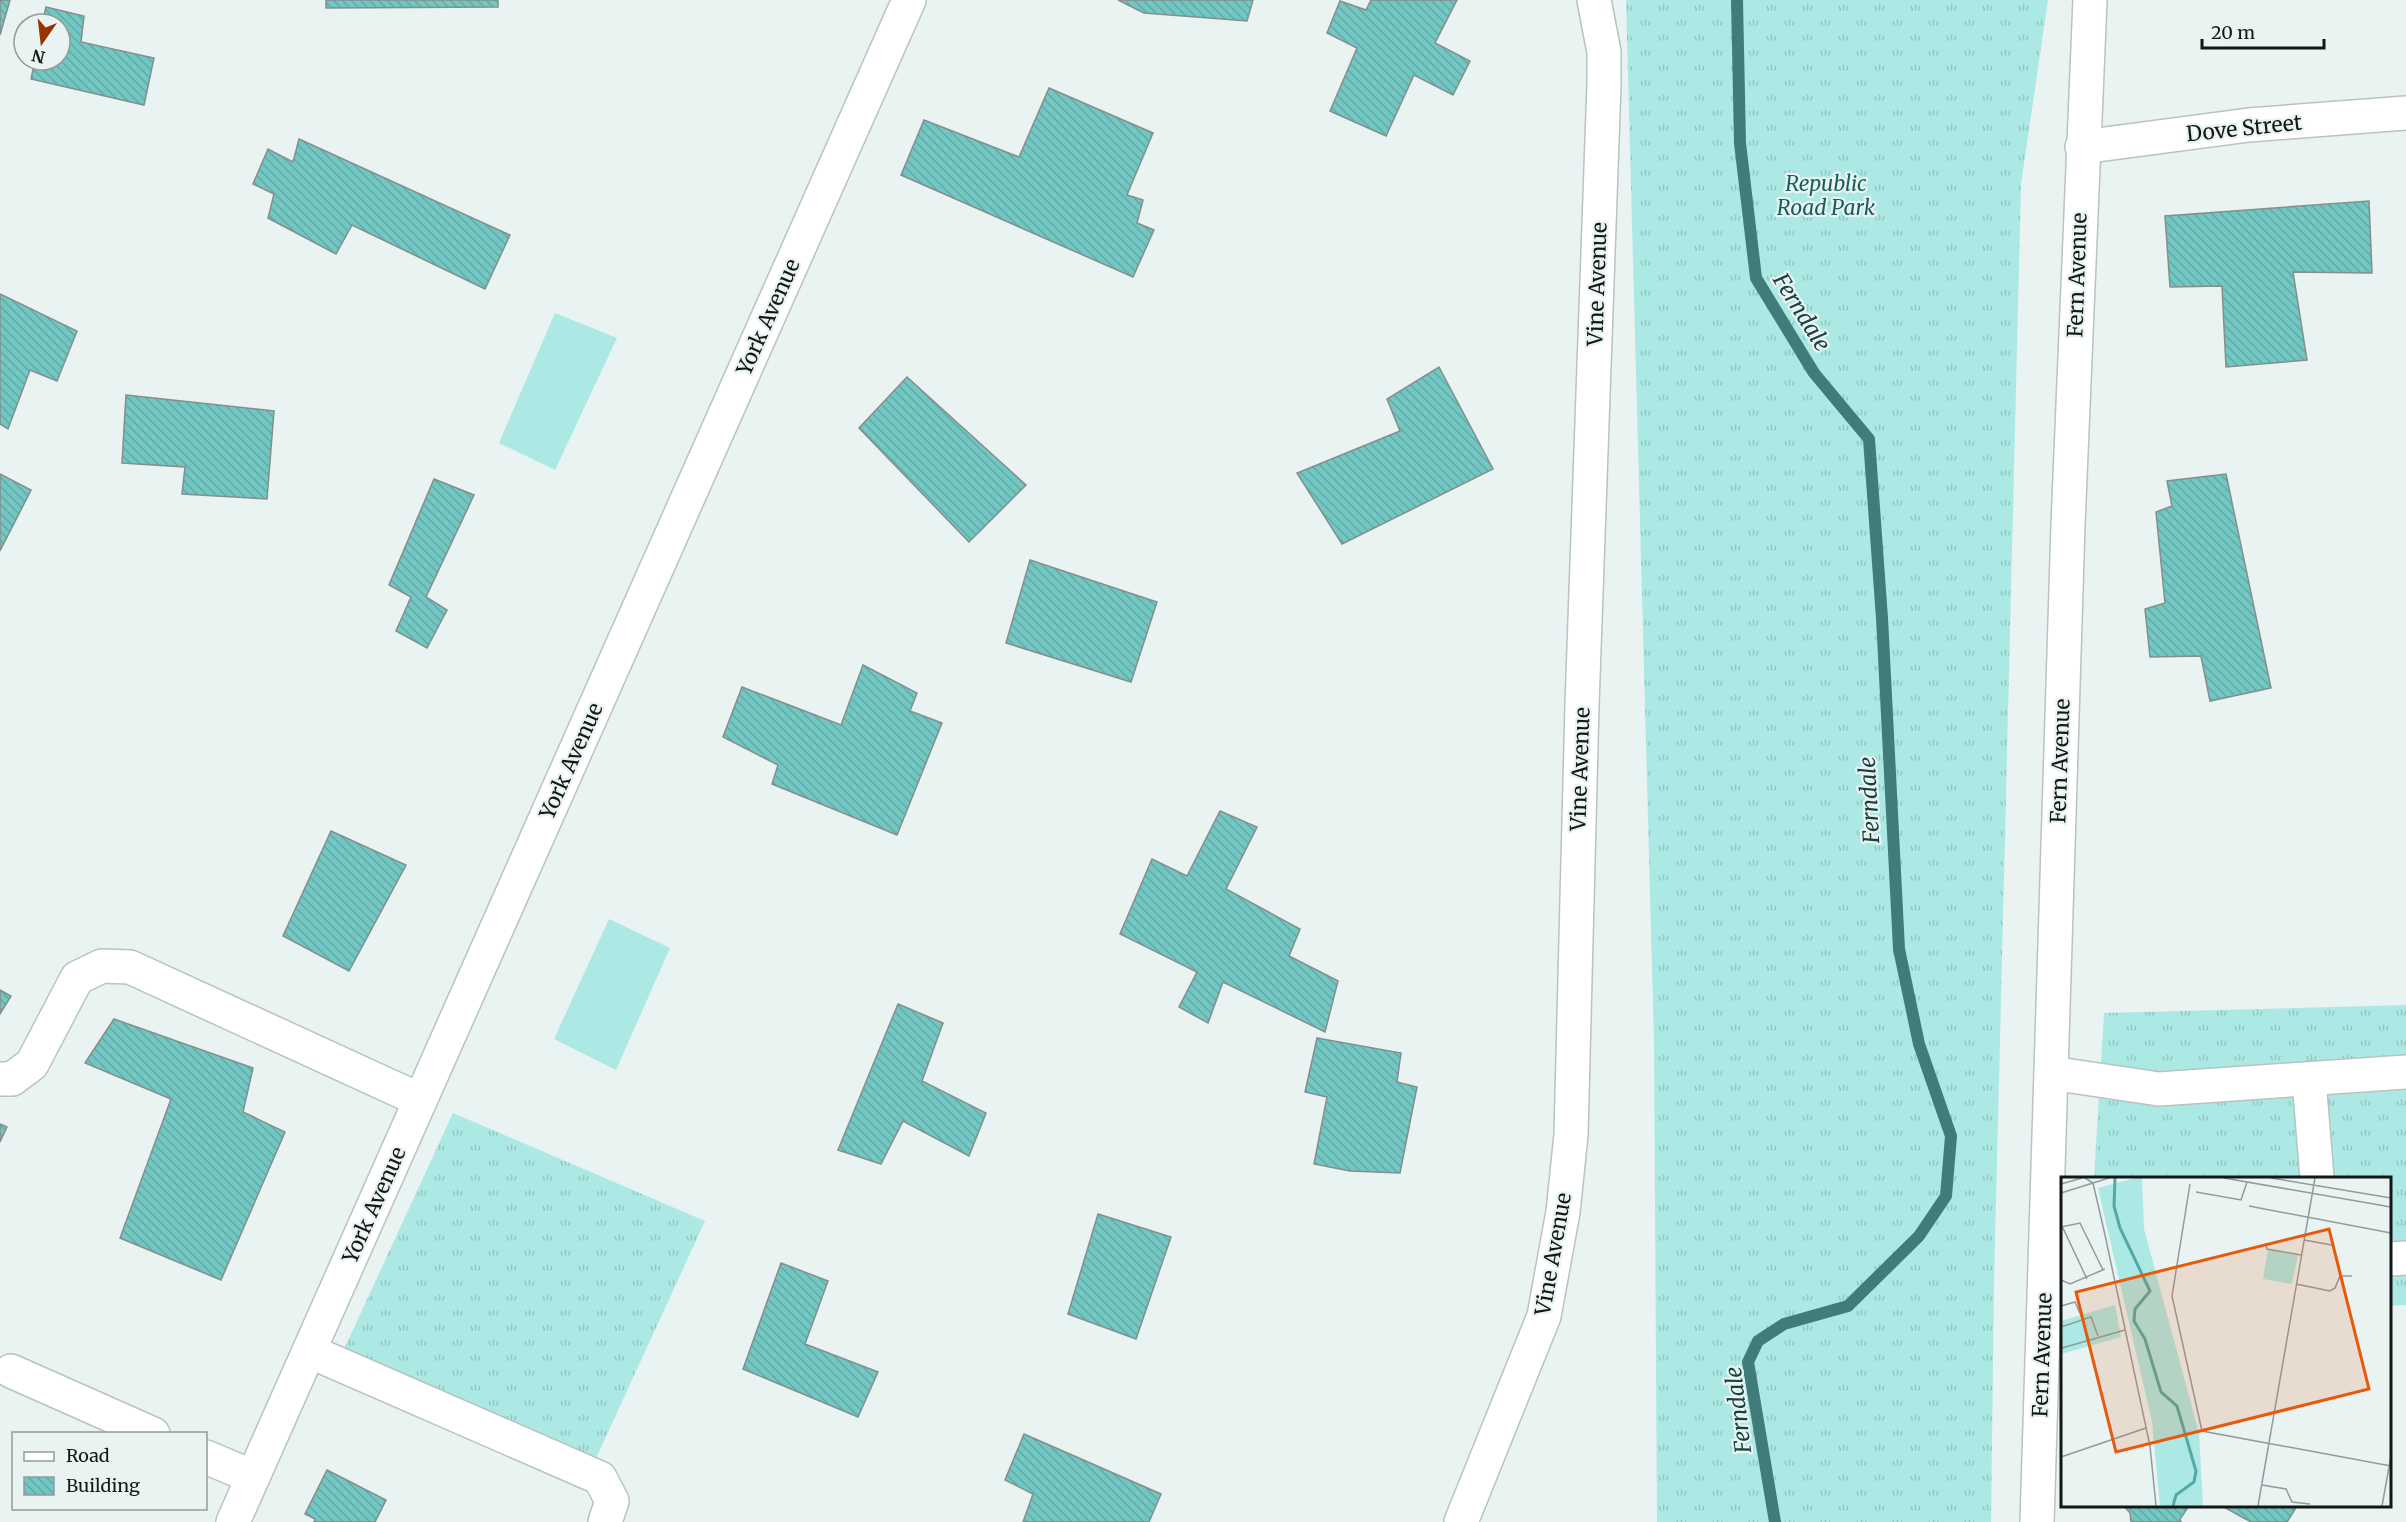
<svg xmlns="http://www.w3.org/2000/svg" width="2406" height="1522" font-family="Merriweather,serif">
<defs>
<pattern id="grass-tufts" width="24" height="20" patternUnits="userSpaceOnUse" patternTransform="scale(1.5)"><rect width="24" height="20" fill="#ace9e4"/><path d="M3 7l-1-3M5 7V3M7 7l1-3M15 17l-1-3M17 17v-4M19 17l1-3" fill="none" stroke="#93c7c3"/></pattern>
<pattern id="building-back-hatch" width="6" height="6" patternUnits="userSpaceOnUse" patternTransform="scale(1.5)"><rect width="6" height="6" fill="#72c7c2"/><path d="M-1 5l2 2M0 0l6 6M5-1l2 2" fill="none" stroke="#62aaa6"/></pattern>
</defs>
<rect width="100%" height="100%" fill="#e8f3f2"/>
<!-- grass -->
<g fill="url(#grass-tufts)">
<path d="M1626,0H2048L2021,184L1994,1283L1991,1522H1657L1654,1042Z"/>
<path d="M2406,1005V1305L2390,1306V1178H2094L2104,1013Z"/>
<path d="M453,1113L705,1221L592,1467L340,1358Z"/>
</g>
<!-- pitch -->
<g fill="#ace9e4">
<path d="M555,313L617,338L555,470L499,443Z"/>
<path d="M609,919L670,948L616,1070L554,1039Z"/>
</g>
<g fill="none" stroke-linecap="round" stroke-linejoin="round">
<!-- stream -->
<path stroke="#407d7a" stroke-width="12" d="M1737,0L1740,143L1756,278L1814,373L1869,439L1882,618L1899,949L1919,1044L1951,1136L1946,1196L1919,1236L1848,1306L1784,1324L1758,1341L1748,1362L1775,1522"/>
</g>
<!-- building -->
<g fill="url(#building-back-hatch)" stroke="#848e8d" stroke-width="1.5">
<path d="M0,0H10L0,35Z"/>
<path d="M326,0H498V7L326,8Z"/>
<path d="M1118,0H1253L1247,21L1144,13Z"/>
<path d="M1371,0H1457L1435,43L1470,61L1453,95L1414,75L1386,136L1330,111L1357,48L1327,33L1340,1L1366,10Z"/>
<path d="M46,7L84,16L81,42L154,58L144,105L31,79L35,60H60V24H42Z"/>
<path d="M1049,88L1153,133L1127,195L1143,200L1137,223L1154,230L1133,277L901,175L924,120L1019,157Z"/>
<path d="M299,139L510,235L485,289L352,225L336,254L268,218L274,194L253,184L268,149L293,162Z"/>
<path d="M2369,201L2372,273L2293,272L2307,360L2226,367L2222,286L2170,287L2165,216Z"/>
<path d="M0,294L77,331L57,381L30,370L8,429L0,424Z"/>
<path d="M1439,367L1493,469L1342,544L1297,473L1400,431L1387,399Z"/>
<path d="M907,377L1026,485L969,542L859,428Z"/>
<path d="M126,395L274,411L267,499L182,494L185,467L122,463Z"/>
<path d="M0,474L31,490L0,551Z"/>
<path d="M2226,474L2271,688L2210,701L2201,656L2150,657L2145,609L2165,603L2156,512L2172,506L2167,481Z"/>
<path d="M434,479L474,495L426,597L447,610L427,648L396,631L411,597L389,585Z"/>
<path d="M1030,560L1157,602L1131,682L1006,643Z"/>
<path d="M863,665L917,693L910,711L942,723L897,835L772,784L778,765L723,737L742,687L841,725Z"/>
<path d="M1220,811L1257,827L1226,889L1300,929L1289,956L1338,981L1325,1032L1223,982L1208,1023L1179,1007L1197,972L1120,934L1152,859L1187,876Z"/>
<path d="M331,831L406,865L349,971L283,936Z"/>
<path d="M0,990L11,996L0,1014Z"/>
<path d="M898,1004L943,1023L922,1081L986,1113L969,1156L903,1121L881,1164L838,1150Z"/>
<path d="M114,1019L253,1068L243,1112L285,1132L221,1280L120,1238L171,1099L85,1063Z"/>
<path d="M1317,1038L1401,1053L1397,1082L1417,1087L1400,1173L1350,1171L1314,1164L1327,1097L1305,1092Z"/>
<path d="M0,1124L7,1127L0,1142Z"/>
<path d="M1098,1214L1171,1237L1136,1339L1068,1314Z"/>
<path d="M781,1263L828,1281L805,1344L878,1372L858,1417L743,1369Z"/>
<path d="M1024,1434L1161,1494L1149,1522H1023L1033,1494L1005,1480Z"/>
<path d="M327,1470L386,1500L375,1522H314L315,1519L305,1514Z"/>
<path d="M2124,1506H2189L2180,1519L2181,1522H2131L2130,1513Z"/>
<path d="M2222,1506H2297L2287,1522H2251Z"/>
</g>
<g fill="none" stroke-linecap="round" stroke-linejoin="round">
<defs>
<g id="minor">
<path d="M2082,147L2249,125L2406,113"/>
<path d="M2051,1073L2159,1089L2406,1072"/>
<path d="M0,1079H12L32,1064L77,978L102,966L130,967L420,1100"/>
<path d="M2309,1080L2317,1178"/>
<path d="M2390,1259L2406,1258"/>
<path d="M309,1351L600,1478L612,1501L605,1522"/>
<path d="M11,1371L153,1434"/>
<path d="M206,1457L253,1477"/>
<path d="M233,1522L909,0"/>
<path d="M1461,1522L1544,1316L1563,1212L1571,1135L1582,705L1604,84V52L1594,0"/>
<path d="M2037,1522L2068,525L2090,0"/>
</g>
</defs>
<!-- minor casing -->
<use href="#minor" stroke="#b8c3c2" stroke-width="36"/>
<!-- minor -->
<use href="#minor" stroke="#fff" stroke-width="33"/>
</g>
<g text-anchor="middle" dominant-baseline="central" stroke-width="4.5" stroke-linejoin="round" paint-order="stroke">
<!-- street labels -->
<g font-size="21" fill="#131717" stroke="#e8f3f2">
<text transform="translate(2244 128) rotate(-6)">Dove Street</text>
<text transform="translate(2077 275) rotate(-88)">Fern Avenue</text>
<text transform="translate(1597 284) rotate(-88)">Vine Avenue</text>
<text transform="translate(768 317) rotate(-66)">York Avenue</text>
<text transform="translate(571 761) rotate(-66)">York Avenue</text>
<text transform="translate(2060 761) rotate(-88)">Fern Avenue</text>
<text transform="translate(1580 769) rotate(-88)">Vine Avenue</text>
<text transform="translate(374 1205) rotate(-66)">York Avenue</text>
<text transform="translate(1553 1254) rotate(-80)">Vine Avenue</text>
<text transform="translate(2042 1355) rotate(-88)">Fern Avenue</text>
</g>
<!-- park labels -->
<g font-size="21" font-style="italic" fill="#165f5c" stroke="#e8f3f2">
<text x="1826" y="183">Republic<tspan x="1826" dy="24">Road Park</tspan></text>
</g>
<!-- water labels -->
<g font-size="22" font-style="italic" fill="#17403e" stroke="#e8f3f2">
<text transform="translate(1802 312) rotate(58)">Ferndale</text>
<text transform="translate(1869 800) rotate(-93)">Ferndale</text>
<text transform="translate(1738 1410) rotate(-97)">Ferndale</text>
</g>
</g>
<!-- overview -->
<g transform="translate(2061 1177)">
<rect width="330" height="330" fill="#e8f3f2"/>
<path d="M74,1H81L83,52L138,256L142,329H99L91,245L37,11ZM207,73L237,78L231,107L202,102ZM54,128L60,160L0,177V144Z" fill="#ace9e4"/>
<path fill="none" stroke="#53a9a5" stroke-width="3" d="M54,1L53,29L59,51L89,114L74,132L73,144L84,162L100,215L116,229L135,294L133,305L115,318L112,329"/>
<path fill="none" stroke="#939b9a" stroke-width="1.5" d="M24,1L32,6L44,58L89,269L95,329M163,1L330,30M210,1L330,21M0,7L21,1M129,7L111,119L141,254L330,289M135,15L180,23L186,5M0,16L48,1M188,29L330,56M1,49L26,102M0,50L19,46L42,93M243,63L271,68M205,66L206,72L240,78M0,103L9,107L44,92M235,107L269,114L274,111L279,99H291M0,129L14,125L22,143M0,150L30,140L37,159M1,171L64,153M0,280L85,251M201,308L225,312L231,325L249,327M197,329L254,1M321,329L330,279"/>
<path fill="#e8590c" fill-opacity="0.15" stroke="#e8590c" stroke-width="3" d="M268,52L308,212L55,275L15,115Z"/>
<rect width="330" height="330" fill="none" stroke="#131717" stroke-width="3"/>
</g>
<!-- legend -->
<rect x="12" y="1432" width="195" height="78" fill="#e8f3f2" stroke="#939b9a" stroke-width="1.5"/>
<rect x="24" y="1452" width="30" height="9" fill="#ffffff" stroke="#939b9a" stroke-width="1.5"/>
<text x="66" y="1462" font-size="18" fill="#131717">Road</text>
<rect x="24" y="1477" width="30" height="18" fill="url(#building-back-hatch)" stroke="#939b9a" stroke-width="1.5"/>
<text x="66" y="1492" font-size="18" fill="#131717">Building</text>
<!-- north arrow -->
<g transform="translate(42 42) rotate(194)"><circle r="28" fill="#e8f3f2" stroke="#939b9a" stroke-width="1.5"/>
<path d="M0-4.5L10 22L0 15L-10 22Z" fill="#973300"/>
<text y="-9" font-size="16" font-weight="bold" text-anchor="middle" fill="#131717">N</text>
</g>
<!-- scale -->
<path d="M2202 39v9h122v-9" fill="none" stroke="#131717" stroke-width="3"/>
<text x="2211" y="39" font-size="18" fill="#131717" stroke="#e8f3f2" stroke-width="4.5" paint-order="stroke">20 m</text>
</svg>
